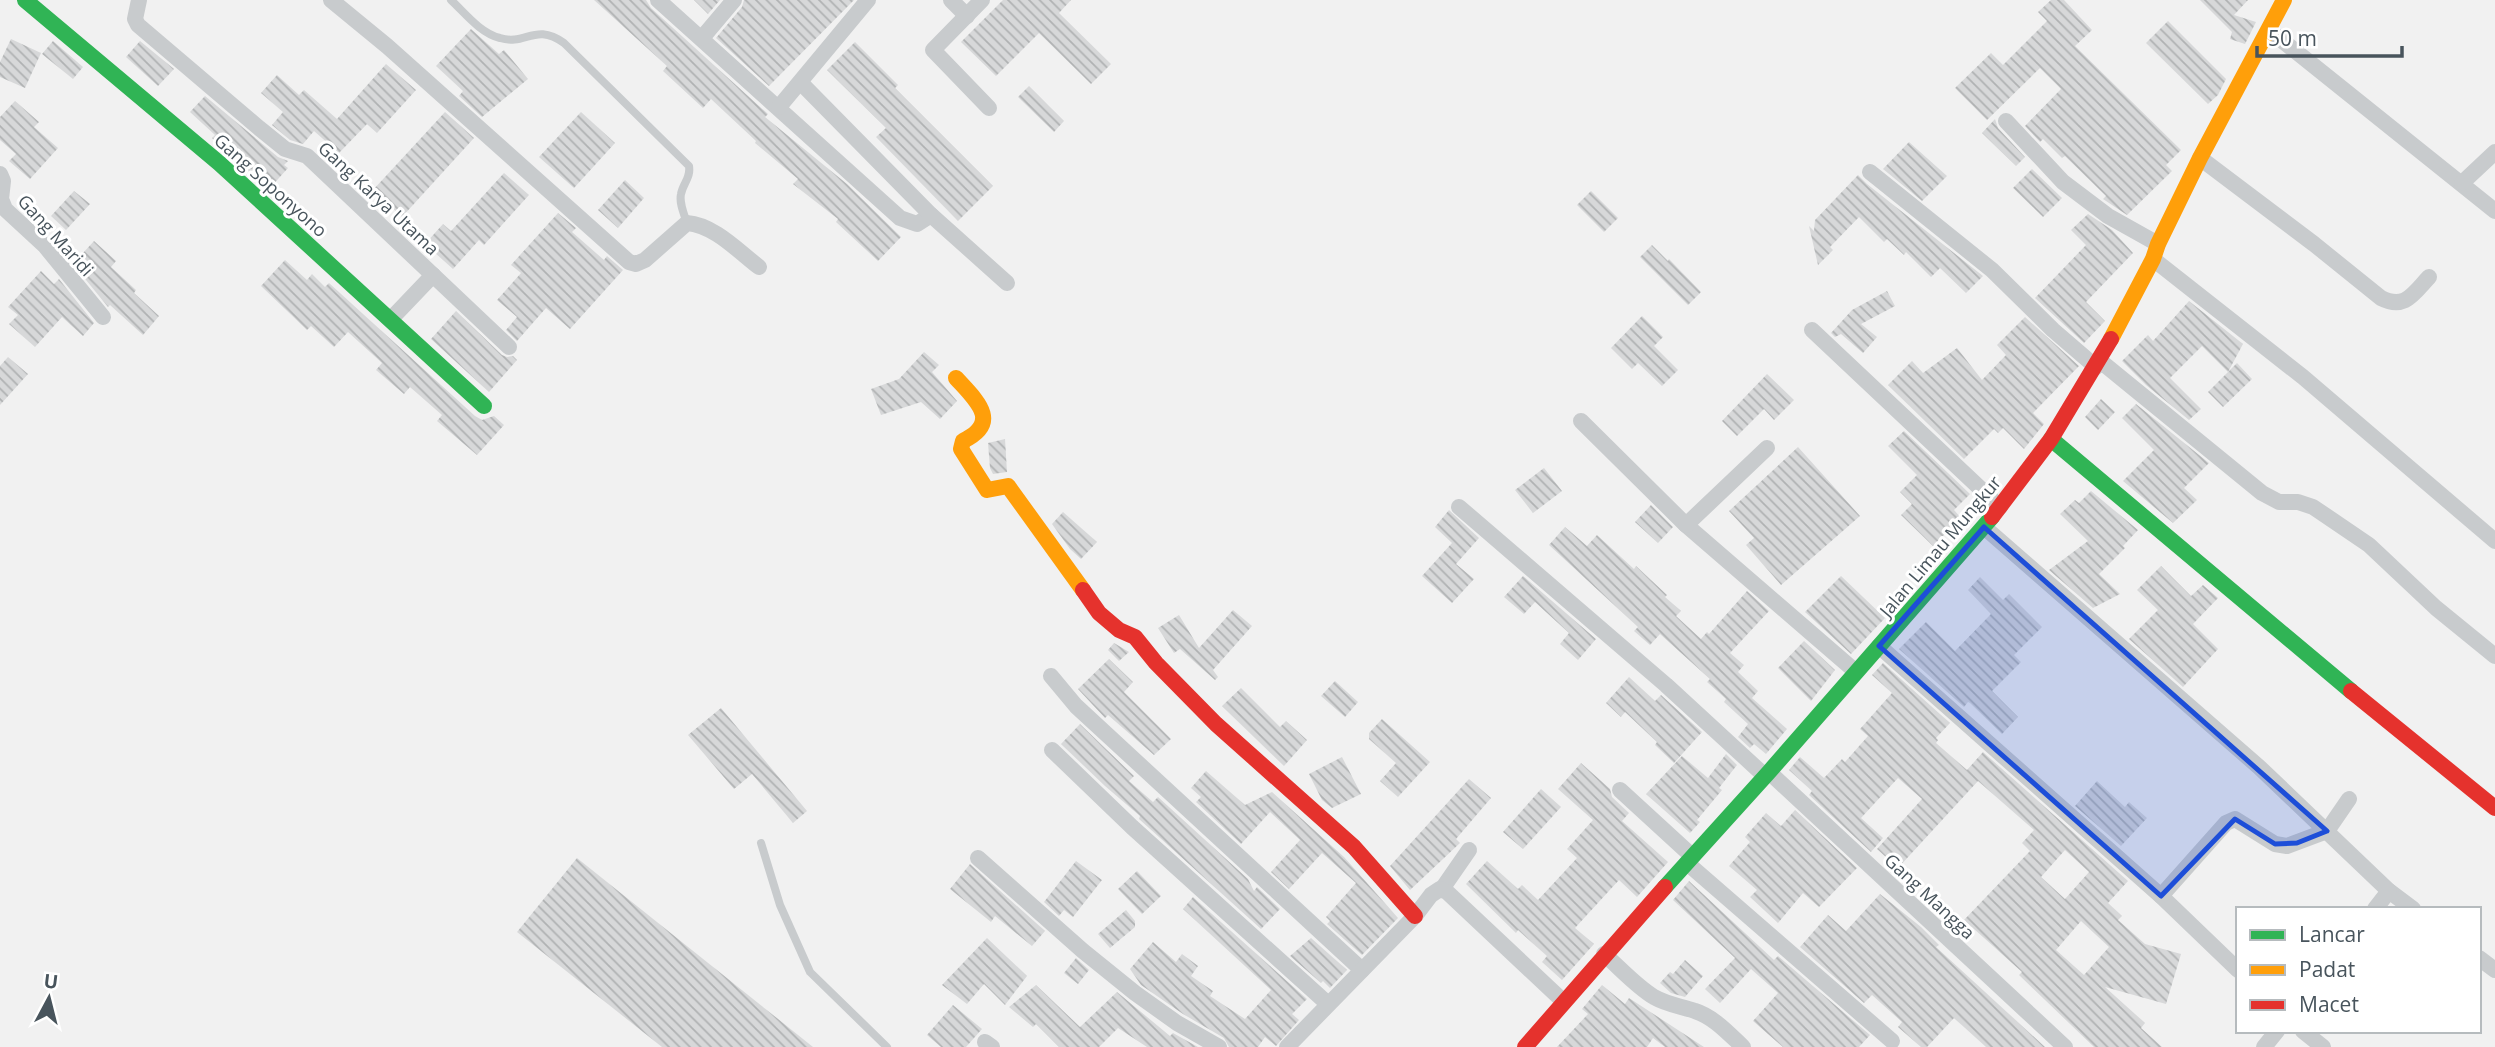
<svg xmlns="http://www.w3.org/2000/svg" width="2495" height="1047" font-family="'Open Sans',sans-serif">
<defs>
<pattern id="building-back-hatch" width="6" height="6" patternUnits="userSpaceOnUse" patternTransform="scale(1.75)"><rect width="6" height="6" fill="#d7d8d9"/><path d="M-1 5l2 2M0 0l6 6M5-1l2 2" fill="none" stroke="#b0b2b3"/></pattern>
</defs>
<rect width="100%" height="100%" fill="#f1f1f1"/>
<!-- building -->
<g fill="url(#building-back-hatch)" fill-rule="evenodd">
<path d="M594,0H646L651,8L768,114L765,117L847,184L901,237L878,261L836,222L838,219L793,184L798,179L755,143L756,141L711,99L703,108L663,71L667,66Z"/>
<path d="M694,0H720L708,14Z"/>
<path d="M744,0H854L769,86L716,38L742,7Z"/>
<path d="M1003,0H1071L1059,13L1111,64L1091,84L1039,33L996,76L961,42Z"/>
<path d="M2051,0H2064L2092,30L2075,46L2181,150L2166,165L2172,171L2127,215L2103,199L2106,196L2065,156L2062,158L2043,139L2040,142L2025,126L2061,89L2040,68L1987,120L1955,88L1991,53L2003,65L2047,21L2038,12Z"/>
<path d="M2200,0H2248L2234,15L2256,22L2245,44L2230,39L2232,32Z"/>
<path d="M2168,21L2226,79L2218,95L2208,104L2146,43Z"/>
<path d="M471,29L499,54L504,50L528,79L482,117L459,96L463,91L436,66Z"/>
<path d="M11,39L41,53L25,88L0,77V62Z"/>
<path d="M53,41L83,67L73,79L42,54Z"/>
<path d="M140,41L174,69L158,86L126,57Z"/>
<path d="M855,42L898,85L895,88L993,186L958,221L876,137L886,128L827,70Z"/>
<path d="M386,64L416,90L377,133L367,124L339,153L314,131L303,144L290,140L272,125L283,112L261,93L277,75L299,95L304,90L337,119Z"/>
<path d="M1029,86L1064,121L1054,132L1018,97Z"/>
<path d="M205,96L278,157L288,161L284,165L288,168L269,189L212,138L215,135L190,112Z"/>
<path d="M15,101L39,122L34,127L58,148L30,179L9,161L16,154L0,140V117Z"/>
<path d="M445,112L474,138L402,217L373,190Z"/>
<path d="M581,112L615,143L574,188L539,157Z"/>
<path d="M1995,119L1998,128L2025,157L2016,166L1982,133Z"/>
<path d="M1909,142L1947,176L1922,201L1883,169Z"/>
<path d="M2032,169L2062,198L2043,217L2013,188Z"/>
<path d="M504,173L529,195L484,245L479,240L453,269L425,244L443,224L451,231Z"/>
<path d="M1858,175L1867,184L1983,276L1966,293L1940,268L1931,277L1906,252L1904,255L1887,239L1884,242L1859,217L1830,247L1833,250L1818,265L1809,226L1814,231L1815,220Z"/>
<path d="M625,180L644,198L618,228L598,210Z"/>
<path d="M74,191L90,204L66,230L51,216Z"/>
<path d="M1591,191L1618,218L1604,232L1577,205Z"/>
<path d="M558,213L576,228L572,232L604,260L607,256L623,270L570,329L546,308L517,341L506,330L517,317L497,300L521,273L511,265Z"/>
<path d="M2088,214L2112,230L2133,253L2086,302L2105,321L2084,343L2035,298L2086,245L2071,230Z"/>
<path d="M94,241L116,261L111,267L136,290L134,293L159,316L143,335L110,305L108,307L73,264Z"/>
<path d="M1652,245L1668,261L1669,259L1701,292L1688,305L1640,257Z"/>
<path d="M285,260L307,280L312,274L325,287L329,283L475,416L482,420L494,416L504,425L477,455L437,421L442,415L410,387L404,394L376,370L382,363L348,332L334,347L311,326L307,330L261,286Z"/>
<path d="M41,271L54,284L59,279L94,323L83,336L62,317L35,347L9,324L18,315L8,307Z"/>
<path d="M1887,291L1895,306L1861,324L1877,337L1863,353L1841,334L1835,337L1831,333L1852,310Z"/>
<path d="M2189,301L2243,344L2228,372L2202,346L2170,378L2201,409L2189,420L2146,385L2122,361L2148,335L2153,341Z"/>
<path d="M456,311L502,355L507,357L513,356L517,360L489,392L431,339Z"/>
<path d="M1642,316L1663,337L1654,346L1678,370L1662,386L1638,363L1632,369L1611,348Z"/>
<path d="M2025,317L2079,366L2033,413L2044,424L2024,449L2003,428L1998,433L1994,429L1964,459L1888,385L1912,361L1923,373L1957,348L1982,380L2006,355L1997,345Z"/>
<path d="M924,352L939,365L932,372L957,401L940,419L921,402L881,415L871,389L899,379Z"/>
<path d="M8,357L28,374L0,405V366Z"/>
<path d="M2237,363L2252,379L2223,407L2208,392Z"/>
<path d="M1767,374L1794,400L1774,420L1764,409L1737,436L1722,421Z"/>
<path d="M2101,399L2115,412L2098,430L2085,417Z"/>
<path d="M2136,404L2209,463L2184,488L2197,500L2173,523L2123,481L2154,450L2122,418Z"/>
<path d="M1904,431L1970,494L1954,510L1961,518L1933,546L1901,515L1912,504L1900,492L1917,475L1888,446Z"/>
<path d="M1005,439L1007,472L993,474L990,468L988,443Z"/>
<path d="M1798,447L1860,516L1781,585L1746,545L1754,538L1729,511Z"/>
<path d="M1544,468L1562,491L1533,513L1515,490Z"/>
<path d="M2091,491L2138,530L2123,546L2125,548L2099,574L2120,594L2093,608L2049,570L2088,541L2060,514L2075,500L2079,503Z"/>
<path d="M1651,505L1673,527L1658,543L1635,522Z"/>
<path d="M1449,510L1479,538L1456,564L1474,579L1452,603L1422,576L1452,543L1435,527Z"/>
<path d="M1063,512L1097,542L1081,559L1070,549L1052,524Z"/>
<path d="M1565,527L1587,546L1597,535L1634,569L1636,566L1667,595L1665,597L1681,611L1676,616L1701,639L1707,632L1709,634L1747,591L1769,611L1730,653L1744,665L1738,672L1758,691L1752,698L1787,729L1766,754L1754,744L1750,748L1738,737L1748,724L1724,702L1726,699L1707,682L1710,679L1660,634L1650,645L1634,631L1638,627L1549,545Z"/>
<path d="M2161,566L2191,596L2203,585L2218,598L2193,624L2218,649L2183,687L2129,639L2158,610L2137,590Z"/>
<path d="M1523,576L1596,639L1578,660L1560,644L1569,633L1535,602L1524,614L1504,597Z"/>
<path d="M1841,576L1885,618L1851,654L1805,612Z"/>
<path d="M1980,577L2003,600L2009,594L2042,627L2014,655L2021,662L1992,691L2018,717L2002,734L1970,703L1968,702L1964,707L1899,649L1926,622L1955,651L1991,614L1968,590Z"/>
<path d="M1233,610L1252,626L1213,670L1218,677L1215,680L1180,649L1174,653L1158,628L1179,615L1199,648Z"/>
<path d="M1804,641L1835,670L1811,701L1778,668Z"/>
<path d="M1114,643L1129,652L1119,661L1108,650Z"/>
<path d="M1109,659L1133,682L1124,692L1171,739L1154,755L1108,715L1105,718L1078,689Z"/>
<path d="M1883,663L1950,723L1936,738L1938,740L1936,743L1967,770L1983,752L2128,881L2108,903L2122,916L2118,920L2145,944L2181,954L2166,1004L2105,987L2145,1023L2141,1028L2162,1047H2094L2019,975L2022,972L1964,920L2030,851L2022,843L2034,830L1978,781L1898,868L1877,849L1922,799L1898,778L1861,818L1883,838L1871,852L1809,795L1812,791L1789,770L1800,757L1824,778L1842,759L1845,762L1868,736L1860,729L1892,693L1872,675ZM2065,850L2089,872L2065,899L2041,877ZM2081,921L2109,947L2084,975L2056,950Z"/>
<path d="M1629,677L1655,701L1661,695L1702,732L1674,763L1655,745L1657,742L1625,712L1621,717L1606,703Z"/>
<path d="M1335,681L1358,702L1345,717L1321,696Z"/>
<path d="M1241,688L1280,727L1286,721L1307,740L1284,766L1222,706Z"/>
<path d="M721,708L807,811L793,823L752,774L734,789L688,735Z"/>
<path d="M1382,719L1430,762L1398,797L1380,781L1396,763L1369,739V733Z"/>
<path d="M1080,724L1134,776L1129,781L1153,802L1158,797L1248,879L1254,891L1257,887L1280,909L1261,929L1139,819L1140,816L1105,786L1061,744Z"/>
<path d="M1726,754L1737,765L1719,788L1722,790L1697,820L1700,822L1690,833L1646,794L1682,756L1708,778Z"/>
<path d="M1342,757L1361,794L1332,808L1322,800L1309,774Z"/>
<path d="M1581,763L1610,789L1612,797L1629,813L1622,821L1668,862L1637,897L1619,880L1575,928L1594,944L1562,980L1542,962L1547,956L1518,930L1516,933L1466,884L1487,861L1518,889L1522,885L1538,900L1577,858L1567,849L1593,820L1558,789Z"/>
<path d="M1206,771L1245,805L1272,792L1344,857L1398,918L1362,955L1327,924L1330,921L1326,917L1356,883L1322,853L1289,889L1271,872L1300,840L1270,812L1241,844L1196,802L1201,797L1191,788Z"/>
<path d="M1469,779L1491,798L1456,839L1460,843L1410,890L1390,866Z"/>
<path d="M2097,781L2125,807L2129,802L2147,818L2121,846L2075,806Z"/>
<path d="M1541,789L1561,807L1523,849L1503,832Z"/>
<path d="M1795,810L1857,868L1819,907L1803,893L1778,923L1750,897L1757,890L1729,866L1750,842L1745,837L1766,813L1781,826Z"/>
<path d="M577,858L813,1047H662L517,932Z"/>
<path d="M1076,861L1102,880L1073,917L1064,910L1059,916L1044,902Z"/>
<path d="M970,864L1045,931L1032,946L995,916L991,922L950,889Z"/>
<path d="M1137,871L1161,896L1142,914L1118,889Z"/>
<path d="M1689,881L1774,960L1778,956L1870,1035L1859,1047H1783L1753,1021L1778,993L1751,969L1720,1003L1705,989L1735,958L1673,900Z"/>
<path d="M1880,894L1921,927L1939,945L1936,947L2045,1047H1986L1954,1018L1927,1047H1921L1898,1027L1902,1022L1872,995L1864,1003L1800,947L1828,915L1846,931Z"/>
<path d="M1193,897L1307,999L1292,1014L1299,1020L1276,1046L1265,1037L1258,1047H1229L1224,1038L1183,1014L1141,985L1130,969L1153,942L1176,962L1182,954L1198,966L1191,976L1213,991L1210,996L1245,1019L1271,990L1183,909Z"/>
<path d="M1126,910L1135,921V927L1110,948L1098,934Z"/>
<path d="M987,938L1027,976L1005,1005L984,984L967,1004L942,985Z"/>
<path d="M1311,938L1347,970L1330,988L1323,981L1321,983L1290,956Z"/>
<path d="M1076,958L1089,970L1078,984L1064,973Z"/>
<path d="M1685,960L1703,976L1685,997L1671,993L1660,983L1670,972L1673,974Z"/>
<path d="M1036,985L1080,1027L1117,992L1170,1036L1173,1033L1198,1047H1147L1118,1028L1099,1047H1059L1036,1024L1033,1027L1009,1007Z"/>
<path d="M1602,985L1625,1004L1629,998L1704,1047H1665L1653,1038L1647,1047H1557L1588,1014L1582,1009Z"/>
<path d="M953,1005L982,1029L966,1047H941L927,1035Z"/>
</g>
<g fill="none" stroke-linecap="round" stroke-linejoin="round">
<!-- lane -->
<g stroke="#c8cbcd" stroke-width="8">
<path d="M451,0C465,13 480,33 500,38C526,46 535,22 564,43L689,166C691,178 683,183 681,194C679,203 684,214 687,223"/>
<path d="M761,843L780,905L810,972L887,1047"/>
</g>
<!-- street -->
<g stroke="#c8cbcd" stroke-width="16">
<path d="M139,0L135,19L138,25L259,128L285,149L307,156L509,347"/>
<path d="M331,0L387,46L629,262L636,264L645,260L687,223C714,225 738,251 759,267"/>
<path d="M658,0L900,218L917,224L931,215"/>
<path d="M951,0L967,16"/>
<path d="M982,0L933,50L989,108"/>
<path d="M2269,30L2495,211"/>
<path d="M702,38L734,0"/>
<path d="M801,83L931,215L1007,283"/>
<path d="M779,107L868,0"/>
<path d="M2006,121L2063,182L2108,216L2158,244"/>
<path d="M2200,158L2314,244L2381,298C2405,310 2413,294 2429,277"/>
<path d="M1870,172L1992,270L2053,330L2096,367"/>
<path d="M0,174L3,181L1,199L5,209L45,246L103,317"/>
<path d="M2462,183L2495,152"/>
<path d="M2153,259L2303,377L2495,541"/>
<path d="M391,319L433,275"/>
<path d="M1812,330L2000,507"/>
<path d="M2099,360L2262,493L2279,502H2298L2313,507L2369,545L2436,608L2495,656"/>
<path d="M1581,421L1686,525L1855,671"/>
<path d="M1459,507L1666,685L1765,776"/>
<path d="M1686,525L1767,448"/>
<path d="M1984,527L2259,767L2389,891L2413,909"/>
<path d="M1879,646L2161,896L2238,970"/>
<path d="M1051,676L1076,706L1362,970"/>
<path d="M1052,750L1132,827L1328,1004"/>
<path d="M1769,772L2065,1047"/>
<path d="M1620,790L1692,856"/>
<path d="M978,858L1083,951L1135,993L1177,1023L1219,1047"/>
<path d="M1687,863L1892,1041"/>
<path d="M1442,889L1469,850"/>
<path d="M2161,896L2226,823L2235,819L2275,844L2287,846L2327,831L2349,799"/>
<path d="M2375,909L2389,891"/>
<path d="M1604,954C1620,968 1636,986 1654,997C1668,1005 1681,1006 1695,1011C1714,1017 1729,1034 1743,1047"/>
<path d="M2479,958L2495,970"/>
<path d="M2303,1031L2323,1047"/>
<path d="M985,1042L992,1047"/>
<path d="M1287,1047L1415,916L1431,895L1440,889L1447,892L1564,1002"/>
<path d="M2264,1047L2277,1031"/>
</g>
<!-- fast -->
<g stroke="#30b455" stroke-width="16">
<path d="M25,0L219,163L484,406"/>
<path d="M2051,439L2351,691"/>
<path d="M1665,887L1769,772L1992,517"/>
</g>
<!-- slow -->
<g stroke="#ff9f0a" stroke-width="16">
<path d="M2111,339L2153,259L2158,244L2200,158L2284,0"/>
<path d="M956,378C976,400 1002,422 963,441L961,449L987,490L1008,486L1083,590"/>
</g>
<!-- jam -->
<g stroke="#e5322d" stroke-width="16">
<path d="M1992,517L2051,439L2111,339"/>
<path d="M1083,590L1099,613L1119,630L1135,637L1156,663L1216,724L1354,847L1415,916"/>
<path d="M2351,691L2495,808"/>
<path d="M1525,1047L1665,887"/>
</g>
</g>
<!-- marked area -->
<path fill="#1d4ed8" fill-opacity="0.2" stroke="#1d4ed8" stroke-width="5" stroke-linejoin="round" d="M1984,527L2327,831L2297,843L2275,844L2235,819L2161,896L1879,646Z"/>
<g text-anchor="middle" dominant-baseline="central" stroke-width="6" stroke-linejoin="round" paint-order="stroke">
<!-- street labels -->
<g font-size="18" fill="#48545c" stroke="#fff">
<text transform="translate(271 185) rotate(42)">Gang Soponyono</text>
<text transform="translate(379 198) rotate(43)">Gang Karya Utama</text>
<text transform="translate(56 235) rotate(48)">Gang Maridi</text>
<text transform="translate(1940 546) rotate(-50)">Jalan Limau Mungkur</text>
<text transform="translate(1930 896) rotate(43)">Gang Mangga</text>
</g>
</g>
<!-- legend -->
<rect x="2236" y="907" width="245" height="126" fill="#ffffff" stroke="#b6bbbe" stroke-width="2"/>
<rect x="2250" y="930" width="35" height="10" fill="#30b455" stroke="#b6bbbe" stroke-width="2"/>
<text x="2299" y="942" font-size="21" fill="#48545c">Lancar</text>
<rect x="2250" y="965" width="35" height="10" fill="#ff9f0a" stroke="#b6bbbe" stroke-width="2"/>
<text x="2299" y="977" font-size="21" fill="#48545c">Padat</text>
<rect x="2250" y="1000" width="35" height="10" fill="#e5322d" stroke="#b6bbbe" stroke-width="2"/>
<text x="2299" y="1012" font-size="21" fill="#48545c">Macet</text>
<!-- north arrow -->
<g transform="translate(49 998) rotate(7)" stroke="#ffffff" stroke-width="5" paint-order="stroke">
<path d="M0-5L12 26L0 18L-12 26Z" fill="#48545c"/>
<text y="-10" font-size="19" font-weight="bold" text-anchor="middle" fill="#48545c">U</text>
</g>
<!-- scale -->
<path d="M2257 46v10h145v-10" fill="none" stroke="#48545c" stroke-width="3.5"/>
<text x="2268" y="46" font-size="21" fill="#48545c" stroke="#ffffff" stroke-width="5" paint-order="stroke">50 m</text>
</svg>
